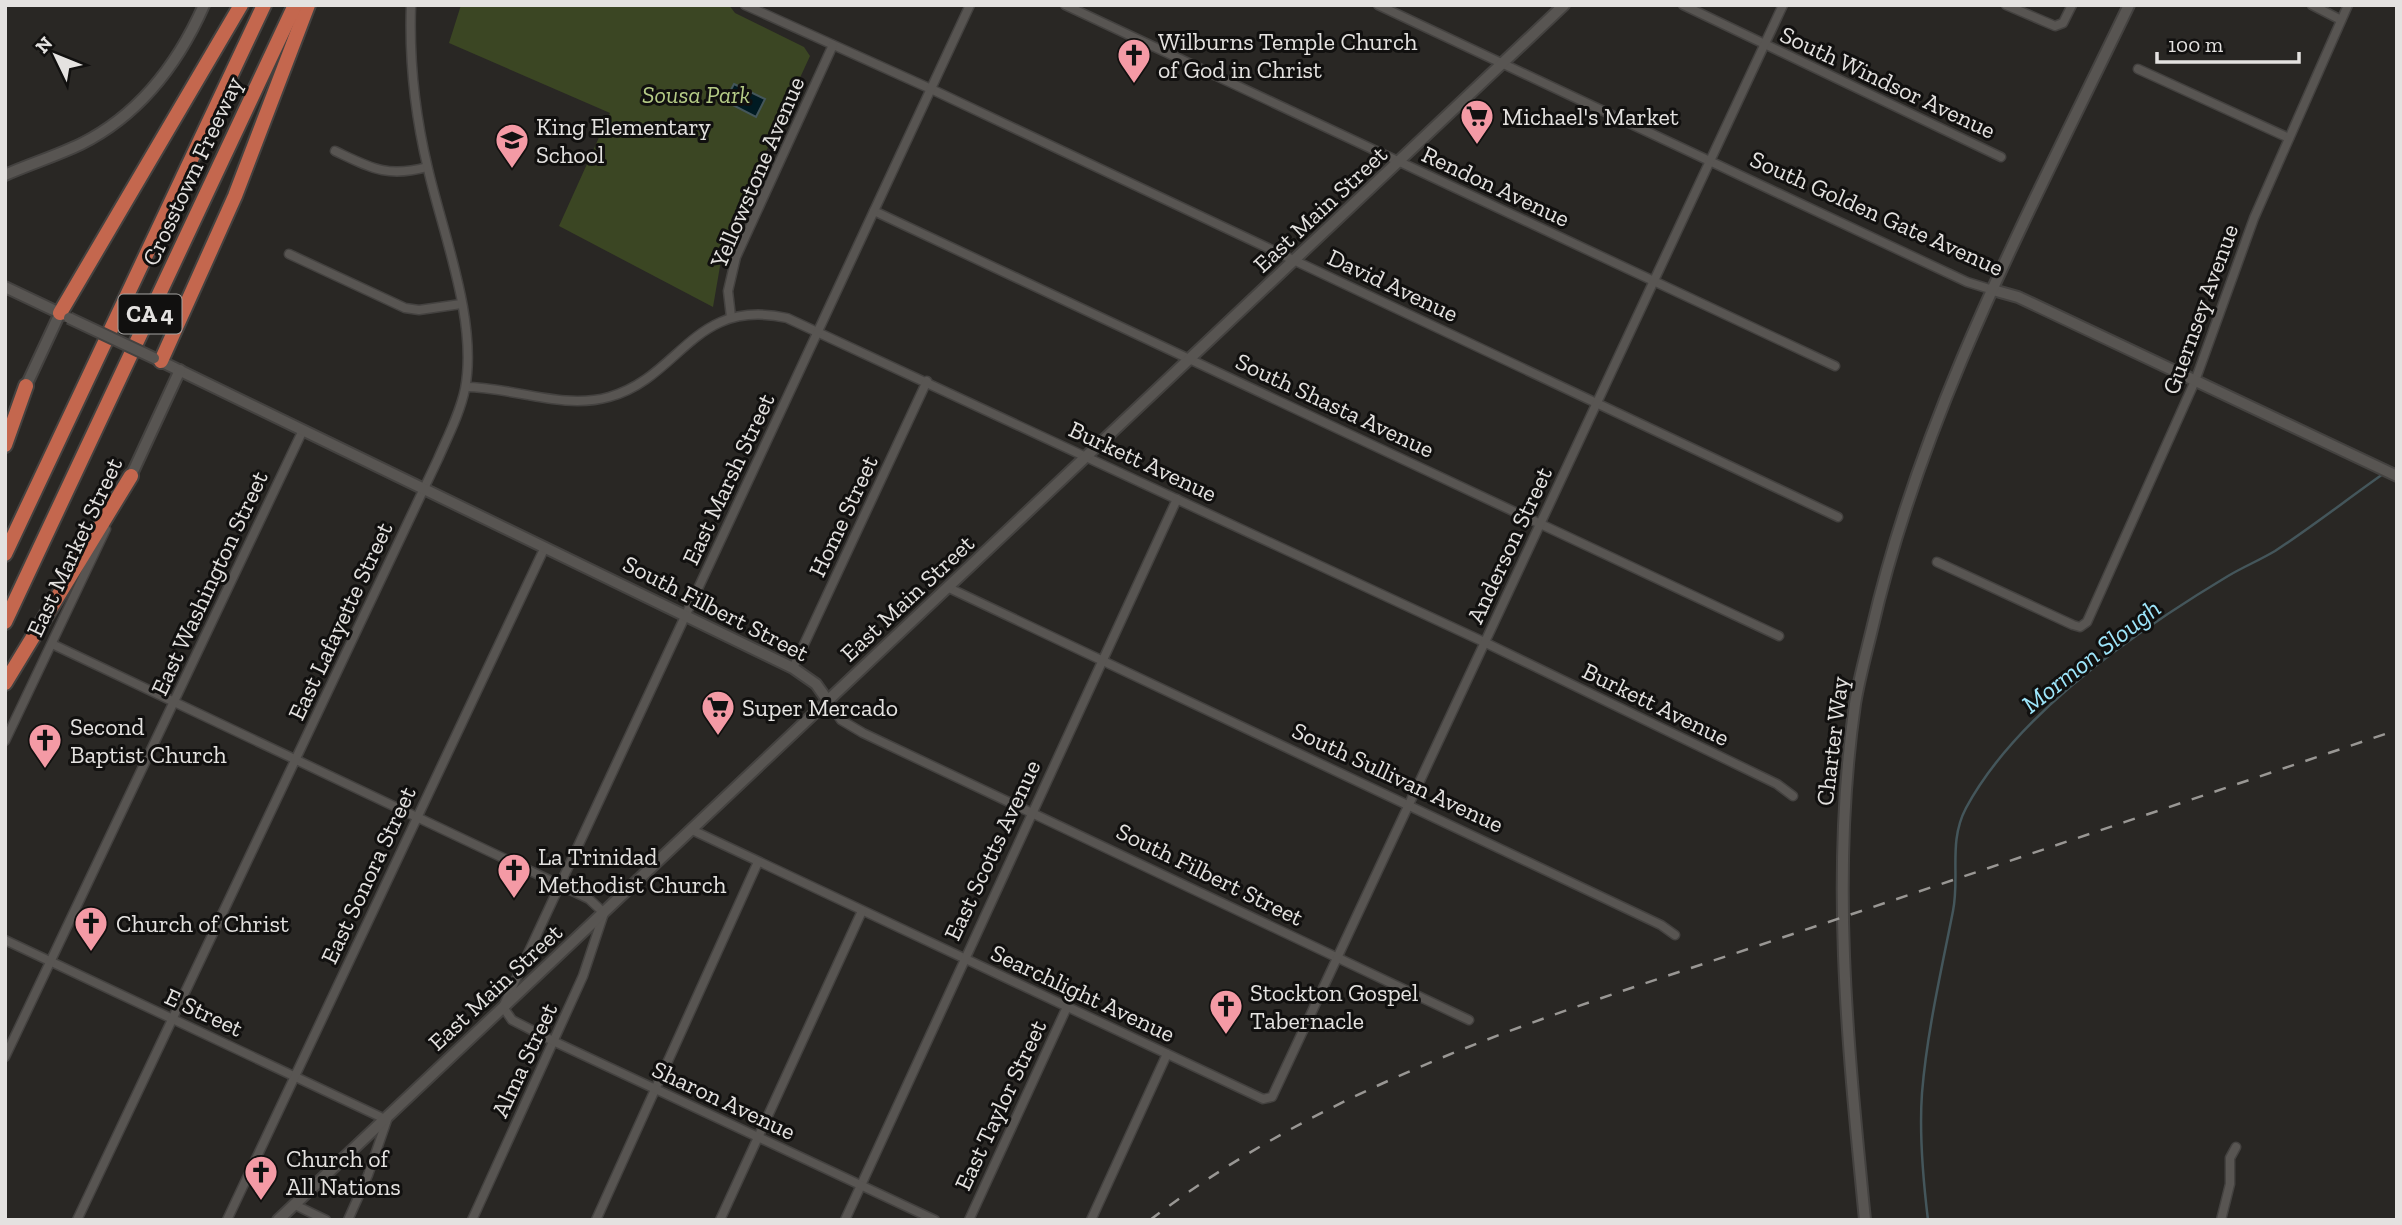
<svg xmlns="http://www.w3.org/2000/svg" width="2402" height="1225" font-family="'Zilla Slab',serif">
<rect width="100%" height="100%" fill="#292724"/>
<!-- green -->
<path fill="#3b4623" d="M461,5H729L735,13L804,47L810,56L724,243L713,307L559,226L610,113L449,43Z"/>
<!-- water -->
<path fill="#001a22" stroke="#44565b" stroke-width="2" d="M734,84L765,99L756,117L725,101Z"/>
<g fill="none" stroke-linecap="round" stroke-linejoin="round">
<!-- stream -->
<path stroke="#44565b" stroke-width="2.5" d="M1928,1220C1923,1179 1919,1135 1922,1093C1927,1032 1941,972 1953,911C1960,876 1948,842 1966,808C2017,713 2138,630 2228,576C2243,567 2260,560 2275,551C2312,527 2346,500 2383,474"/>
<defs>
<g id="street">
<path d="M745,5L931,89L1838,517"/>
<path d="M1065,5L1835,366"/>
<path d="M1378,5L1967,282L1993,290"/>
<path d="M1683,5L2001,157"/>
<path d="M2006,5L2055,26L2063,23L2072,5"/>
<path d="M2312,5L2341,20"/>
<path d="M2138,69L2289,138"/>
<path d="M335,151C371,168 387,178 427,167"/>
<path d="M874,211L1779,636"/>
<path d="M289,254L405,308L419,310L461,304"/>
<path d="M731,317L728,291L736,257L833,45"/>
<path d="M466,387C512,387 563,410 609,397C681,377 693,297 787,318L1484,642L1777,784L1793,796"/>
<path d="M1937,562L2073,625L2080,627L2087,622L2195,381L2254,218L2348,5"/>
<path d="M949,588L1661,925L1675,935"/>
<path d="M52,644L560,885L589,899L604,913L583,976L472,1220"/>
<path d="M793,668L927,381"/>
<path d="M828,701L841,720L863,733L1469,1020"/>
<path d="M5,741L106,529"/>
<path d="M692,830L1263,1099L1272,1097L1783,5"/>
<path d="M5,940L387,1120L368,1175L348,1220"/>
<path d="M5,1057L303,430"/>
<path d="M295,1205L326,1220"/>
<path d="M77,1220L438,459C448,436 460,413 465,389C478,322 443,234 428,169C415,115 409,61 411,5"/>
<path d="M227,1220L545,547"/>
<path d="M596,1220L758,862"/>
<path d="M720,1220L862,911"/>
<path d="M845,1220L1177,499"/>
<path d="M935,1220L553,1041L512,1020L503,1007L970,5"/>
<path d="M969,1220L1067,1007"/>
<path d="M1091,1220L1167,1054"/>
<path d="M2221,1220L2230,1184V1158L2236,1147"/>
</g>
<g id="secondary">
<path d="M5,175C30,164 56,156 81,144C139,115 178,64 204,5"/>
<path d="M5,287L64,315"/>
<path d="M1993,290L2018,297L2397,476"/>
<path d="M156,359L793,668L816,684L828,701"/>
<path d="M26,386L60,313"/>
<path d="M131,476L180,370"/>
<path d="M278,1220L1564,5"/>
<path d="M1865,1220C1848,1048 1830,876 1855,704C1859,679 1866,654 1872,629C1922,410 2032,207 2129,5"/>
</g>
<g id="highway">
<path d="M60,313L241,5"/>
<path d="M161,361L235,196L308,5"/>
<path d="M5,445L26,386"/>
<path d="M5,554L264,5"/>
<path d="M5,622L295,5"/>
<path d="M5,683L131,476"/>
</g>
</defs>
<!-- street casing -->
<use href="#street" stroke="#444240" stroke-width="11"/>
<!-- secondary casing -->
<use href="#secondary" stroke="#444240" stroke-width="14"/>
<!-- highway casing -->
<use href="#highway" stroke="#444240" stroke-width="18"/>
<!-- street -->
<use href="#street" stroke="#585552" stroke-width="8"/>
<!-- secondary -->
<use href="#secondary" stroke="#585552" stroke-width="10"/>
<!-- highway -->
<use href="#highway" stroke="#c4674e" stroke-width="14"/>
<!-- rail -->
<path stroke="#999794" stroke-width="2.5" stroke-dasharray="12 12" stroke-linecap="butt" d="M1150,1220C1338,1077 1555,1014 1775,940C1983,870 2190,800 2397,730"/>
<defs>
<path id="secondary-bridge" d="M69,318L154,358"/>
</defs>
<!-- secondary-bridge casing -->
<use href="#secondary-bridge" stroke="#444240" stroke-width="14" stroke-linecap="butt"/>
<!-- secondary-bridge -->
<use href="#secondary-bridge" stroke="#585552" stroke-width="10"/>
</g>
<!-- icons -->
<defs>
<symbol id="church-pin" viewBox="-11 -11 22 30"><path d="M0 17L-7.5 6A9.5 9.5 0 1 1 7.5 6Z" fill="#f49aa5" stroke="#11100f"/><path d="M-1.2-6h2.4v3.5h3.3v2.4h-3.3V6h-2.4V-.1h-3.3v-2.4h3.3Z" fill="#111"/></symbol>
<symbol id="supermarket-pin" viewBox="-11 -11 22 30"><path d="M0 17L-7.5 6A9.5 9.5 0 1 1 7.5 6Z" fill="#f49aa5" stroke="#11100f"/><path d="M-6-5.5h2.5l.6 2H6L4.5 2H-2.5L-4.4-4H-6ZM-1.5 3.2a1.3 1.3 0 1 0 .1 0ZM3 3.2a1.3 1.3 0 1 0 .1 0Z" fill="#111"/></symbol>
<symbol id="school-pin" viewBox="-11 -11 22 30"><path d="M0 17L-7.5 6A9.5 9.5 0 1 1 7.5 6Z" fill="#f49aa5" stroke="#11100f"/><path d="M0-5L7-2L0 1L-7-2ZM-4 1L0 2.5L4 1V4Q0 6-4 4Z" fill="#111"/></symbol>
</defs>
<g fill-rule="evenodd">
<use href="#church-pin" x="1115" y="36" width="38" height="52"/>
<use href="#supermarket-pin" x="1458" y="97" width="38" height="52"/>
<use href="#school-pin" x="493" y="121" width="38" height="52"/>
<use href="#supermarket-pin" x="699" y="688" width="38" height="52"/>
<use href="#church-pin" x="26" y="721" width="38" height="52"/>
<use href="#church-pin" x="495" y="851" width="38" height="52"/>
<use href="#church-pin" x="72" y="904" width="38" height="52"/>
<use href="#church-pin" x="1207" y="987" width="38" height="52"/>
<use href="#church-pin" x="242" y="1153" width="38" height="52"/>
</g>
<g text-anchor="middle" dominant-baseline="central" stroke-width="6" stroke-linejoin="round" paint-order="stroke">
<!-- shield labels -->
<rect fill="#11100f" stroke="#a5a3a1" stroke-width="2" x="118.5" y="294.5" width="63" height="39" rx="5"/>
<g font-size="23" font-weight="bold" fill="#e4e2e0">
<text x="150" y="314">CA 4</text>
</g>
<!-- poi labels -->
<g font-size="24" fill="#e4e2e0" stroke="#11100f" text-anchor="start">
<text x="1158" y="41">Wilburns Temple Church<tspan x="1158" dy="28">of God in Christ</tspan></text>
<text x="1502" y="116">Michael's Market</text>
<text x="536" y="126">King Elementary<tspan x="536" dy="28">School</tspan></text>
<text x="742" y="707">Super Mercado</text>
<text x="70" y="726">Second<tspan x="70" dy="28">Baptist Church</tspan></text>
<text x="538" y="856">La Trinidad<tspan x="538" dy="28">Methodist Church</tspan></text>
<text x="116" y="923">Church of Christ</text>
<text x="1250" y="992">Stockton Gospel<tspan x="1250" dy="28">Tabernacle</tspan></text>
<text x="286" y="1158">Church of<tspan x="286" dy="28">All Nations</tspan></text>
</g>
<!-- street labels -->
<g font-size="24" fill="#e4e2e0" stroke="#11100f">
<text transform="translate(1888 82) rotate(25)">South Windsor Avenue</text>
<text transform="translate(192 171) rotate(-65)">Crosstown Freeway</text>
<text transform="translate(757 172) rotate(-67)">Yellowstone Avenue</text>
<text transform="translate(1496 186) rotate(25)">Rendon Avenue</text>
<text transform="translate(1320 209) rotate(-43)">East Main Street</text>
<text transform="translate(1877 213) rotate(24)">South Golden Gate Avenue</text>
<text transform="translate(1393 285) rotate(25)">David Avenue</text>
<text transform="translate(2200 309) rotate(-70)">Guernsey Avenue</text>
<text transform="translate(1335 405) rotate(25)">South Shasta Avenue</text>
<text transform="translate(1143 461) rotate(25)">Burkett Avenue</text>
<text transform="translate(728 479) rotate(-65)">East Marsh Street</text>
<text transform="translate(843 516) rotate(-65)">Home Street</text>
<text transform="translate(1509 545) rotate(-65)">Anderson Street</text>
<text transform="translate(74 547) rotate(-65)">East Market Street</text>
<text transform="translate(209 583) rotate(-65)">East Washington Street</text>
<text transform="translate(907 598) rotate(-43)">East Main Street</text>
<text transform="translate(716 608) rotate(27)">South Filbert Street</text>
<text transform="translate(340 621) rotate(-65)">East Lafayette Street</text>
<text transform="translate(1656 704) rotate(26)">Burkett Avenue</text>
<text transform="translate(1832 741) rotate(-83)">Charter Way</text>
<text transform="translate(1398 777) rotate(25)">South Sullivan Avenue</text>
<text transform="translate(992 850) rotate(-65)">East Scotts Avenue</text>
<text transform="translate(1210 874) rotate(26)">South Filbert Street</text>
<text transform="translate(368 875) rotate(-65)">East Sonora Street</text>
<text transform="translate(495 987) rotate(-43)">East Main Street</text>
<text transform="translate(1083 993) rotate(25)">Searchlight Avenue</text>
<text transform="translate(204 1012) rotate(25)">E Street</text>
<text transform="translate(524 1060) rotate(-65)">Alma Street</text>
<text transform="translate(724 1100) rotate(25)">Sharon Avenue</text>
<text transform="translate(1000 1105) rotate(-65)">East Taylor Street</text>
</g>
<!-- park labels -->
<g font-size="24" font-style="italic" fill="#b5cb86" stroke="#11100f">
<text x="696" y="94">Sousa Park</text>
</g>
<!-- water labels -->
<g font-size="26" font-style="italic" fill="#9de5fa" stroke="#11100f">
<text transform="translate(2091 656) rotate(-38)">Mormon Slough</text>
</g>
</g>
<!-- border -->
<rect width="2402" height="1225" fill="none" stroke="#e4e2e0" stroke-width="14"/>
<!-- north arrow -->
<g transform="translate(56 56) rotate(313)" stroke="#11100f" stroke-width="5" paint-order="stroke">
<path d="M0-5L12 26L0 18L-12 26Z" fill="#e4e2e0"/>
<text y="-10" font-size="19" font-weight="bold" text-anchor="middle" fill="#e4e2e0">N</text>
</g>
<!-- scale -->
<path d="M2157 52v10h142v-10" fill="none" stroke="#e4e2e0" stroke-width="3.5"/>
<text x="2168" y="52" font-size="21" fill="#e4e2e0" stroke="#11100f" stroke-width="5" paint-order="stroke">100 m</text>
</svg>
